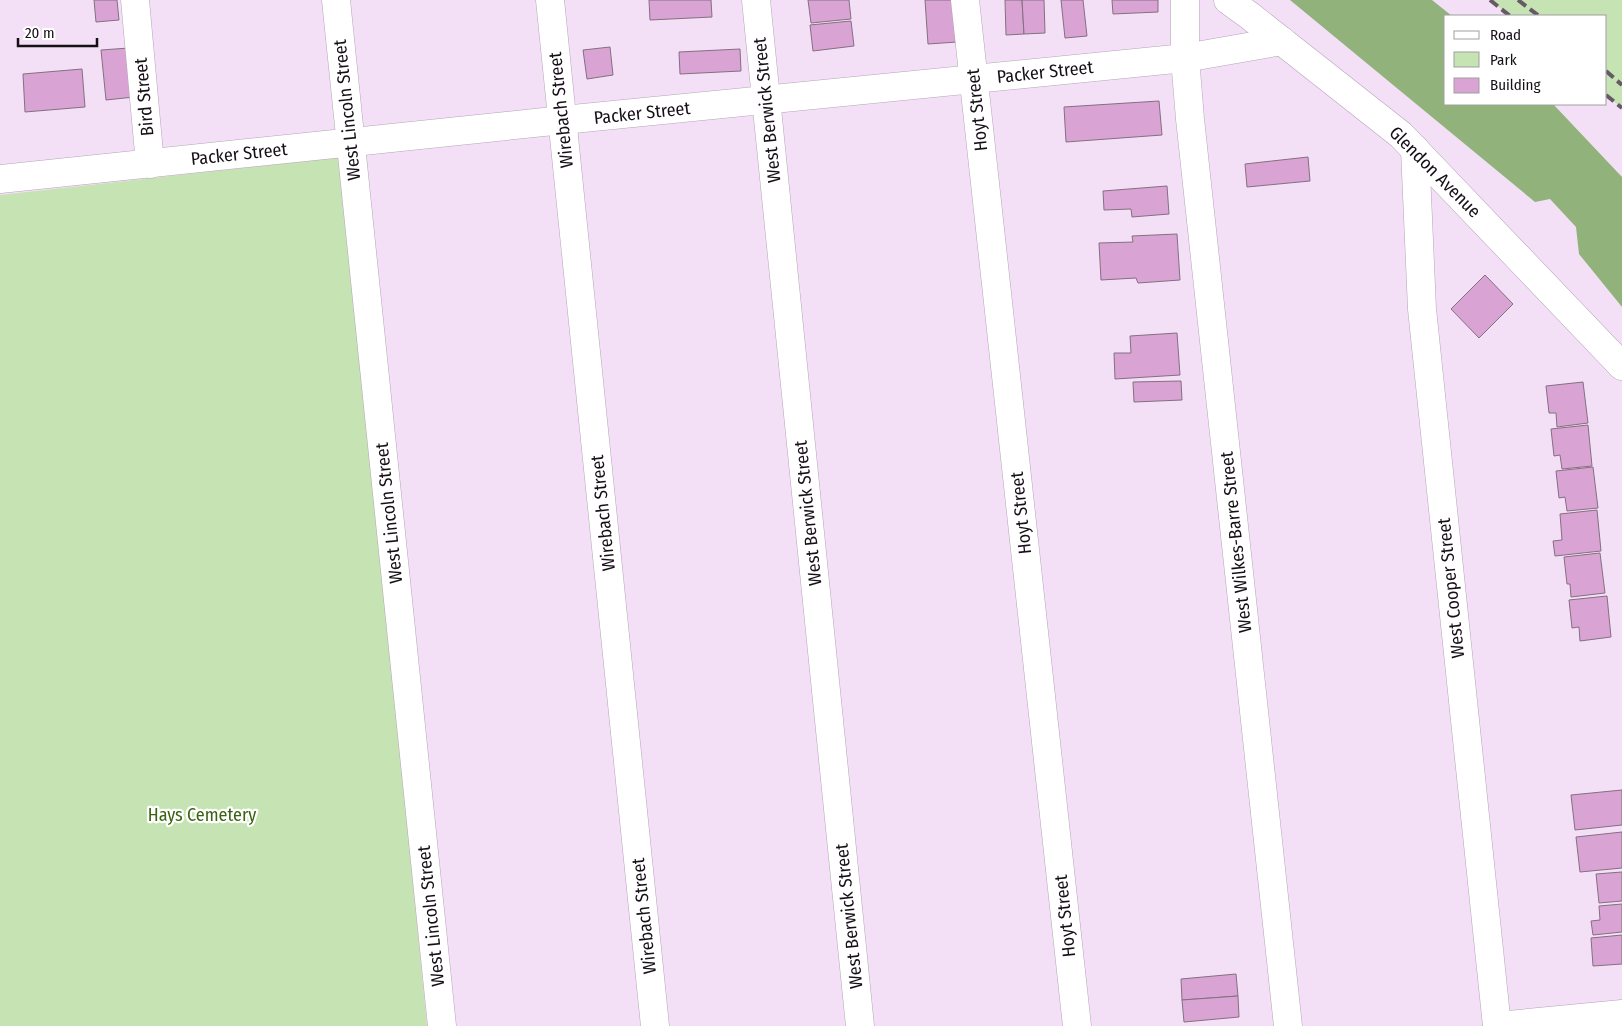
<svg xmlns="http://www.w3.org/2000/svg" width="1622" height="1026" font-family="'Fira Sans Condensed',sans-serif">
<rect width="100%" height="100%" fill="#f3e0f6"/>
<!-- green -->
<g fill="#c6e3b3">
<path d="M1490,0H1622V108L1606,95V16H1510Z"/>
<path d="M342,157L427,1026H0V195Z"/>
</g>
<!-- forest -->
<path fill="#91b27a" d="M1290,0H1432L1452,16H1446V104H1553L1622,177V307L1579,254L1576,227L1550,199L1535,202Z"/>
<!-- building -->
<g fill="#d9a4d3" stroke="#846f81">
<path d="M94,0H117L119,20L96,22Z"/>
<path d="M649,0H711L712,17L650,20Z"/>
<path d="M808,0H849L851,19L811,23Z"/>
<path d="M925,0H955L957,42L928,44Z"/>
<path d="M1005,0H1022L1024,34L1006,35Z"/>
<path d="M1022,0H1044L1045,33L1024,34Z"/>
<path d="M1061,0H1083L1087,36L1065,38Z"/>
<path d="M1112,0H1158V12L1113,14Z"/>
<path d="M851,21L854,46L813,51L810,25Z"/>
<path d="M610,47L613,75L587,79L583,50Z"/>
<path d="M129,48L134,97L106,100L101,50Z"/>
<path d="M740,49L741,71L680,74L679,52Z"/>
<path d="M82,69L85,107L25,112L23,74Z"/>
<path d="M1159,101L1162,135L1066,142L1064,107Z"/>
<path d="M1308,157L1310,181L1247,187L1245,164Z"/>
<path d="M1167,186L1169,214L1132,217L1131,209L1104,210L1103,191Z"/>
<path d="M1177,234L1180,280L1138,283L1136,278L1101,280L1099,243L1133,242L1132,236Z"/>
<path d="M1485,275L1513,304L1479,338L1451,309Z"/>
<path d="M1177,333L1180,375L1115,379L1114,353H1131L1130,336Z"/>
<path d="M1181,381L1182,400L1134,402L1133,382Z"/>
<path d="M1583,382L1588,423L1557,427L1556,413H1549L1546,386Z"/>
<path d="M1588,425L1592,466L1562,469L1560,455L1554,456L1551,429Z"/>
<path d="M1593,467L1598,508L1567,511L1565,497L1559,498L1556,471Z"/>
<path d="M1597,510L1601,551L1555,556L1553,541L1562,540L1560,514Z"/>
<path d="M1600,553L1605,593L1571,597L1570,584H1567L1564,557Z"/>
<path d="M1607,596L1611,637L1580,641L1579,627L1572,628L1569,600Z"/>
<path d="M1622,790V825L1575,830L1571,795Z"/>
<path d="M1622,832V868L1580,872L1576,837Z"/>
<path d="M1622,872V901L1599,903L1596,874Z"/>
<path d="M1622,904V932L1593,935L1591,921L1600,920L1599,906Z"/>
<path d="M1622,935V964L1593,966L1591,938Z"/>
<path d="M1236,974L1238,996L1182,1000L1181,979Z"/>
<path d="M1238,996L1239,1017L1184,1022L1182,1000Z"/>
</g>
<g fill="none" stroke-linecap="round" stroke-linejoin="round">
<defs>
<g id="minor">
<path d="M135,0L150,164"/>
<path d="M336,0L442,1026"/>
<path d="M550,0L655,1026"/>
<path d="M756,0L860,1026"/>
<path d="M965,0L1077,1026"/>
<path d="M1185,0V58L1190,119L1288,1026"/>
<path d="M1228,0L1250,16L1401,135L1622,366"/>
<path d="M1415,149L1422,309L1497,1026"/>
<path d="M0,179L563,120L1185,58L1282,41"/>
<path d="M1497,1026L1622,1014"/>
</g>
</defs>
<!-- minor casing -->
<use href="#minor" stroke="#b6a3b9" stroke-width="29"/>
<!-- minor -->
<use href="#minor" stroke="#fff" stroke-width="28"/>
<!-- rail -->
<g stroke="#655a66" stroke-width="4" stroke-dasharray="10 5" stroke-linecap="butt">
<path d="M1490,0L1510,16"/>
<path d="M1518,0L1539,16"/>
<path d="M1606,71L1622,85"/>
<path d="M1606,95L1622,108"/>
</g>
</g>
<g text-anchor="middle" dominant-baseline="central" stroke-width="4.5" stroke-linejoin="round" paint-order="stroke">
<!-- street labels -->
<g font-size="18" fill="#150f16" stroke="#fff">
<text transform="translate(1045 72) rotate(-6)">Packer Street</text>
<text transform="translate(144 97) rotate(-95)">Bird Street</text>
<text transform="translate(347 110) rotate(-96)">West Lincoln Street</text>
<text transform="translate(561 110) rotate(-96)">Wirebach Street</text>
<text transform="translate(767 110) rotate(-96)">West Berwick Street</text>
<text transform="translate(977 110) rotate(-96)">Hoyt Street</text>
<text transform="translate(642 113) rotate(-6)">Packer Street</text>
<text transform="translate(239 154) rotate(-6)">Packer Street</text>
<text transform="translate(1435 172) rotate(45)">Glendon Avenue</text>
<text transform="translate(389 513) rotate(-96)">West Lincoln Street</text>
<text transform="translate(603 513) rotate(-96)">Wirebach Street</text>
<text transform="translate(808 513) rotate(-96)">West Berwick Street</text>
<text transform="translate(1021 513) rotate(-96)">Hoyt Street</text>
<text transform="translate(1236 542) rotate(-96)">West Wilkes-Barre Street</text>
<text transform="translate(1451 588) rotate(-96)">West Cooper Street</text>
<text transform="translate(431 916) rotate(-96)">West Lincoln Street</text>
<text transform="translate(644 916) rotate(-96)">Wirebach Street</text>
<text transform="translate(849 916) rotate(-96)">West Berwick Street</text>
<text transform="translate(1065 916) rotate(-96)">Hoyt Street</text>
</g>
<!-- park labels -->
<g font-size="18" fill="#3a6211" stroke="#fff">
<text x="202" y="815">Hays Cemetery</text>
</g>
</g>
<!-- legend -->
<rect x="1444" y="15" width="162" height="90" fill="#ffffff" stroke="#a19fa2"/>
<rect x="1454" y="31" width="25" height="8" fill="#ffffff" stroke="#a19fa2"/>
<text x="1490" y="40" font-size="15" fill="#150f16">Road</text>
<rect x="1454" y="52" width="25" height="15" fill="#c6e3b3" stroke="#a19fa2"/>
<text x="1490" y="65" font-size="15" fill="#150f16">Park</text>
<rect x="1454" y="78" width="25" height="15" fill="#d9a4d3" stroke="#a19fa2"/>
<text x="1490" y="90" font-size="15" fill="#150f16">Building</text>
<!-- scale -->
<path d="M18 38v8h79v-8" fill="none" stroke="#150f16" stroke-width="2.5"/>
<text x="25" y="38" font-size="15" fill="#150f16" stroke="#ffffff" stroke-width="4" paint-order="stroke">20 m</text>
</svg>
